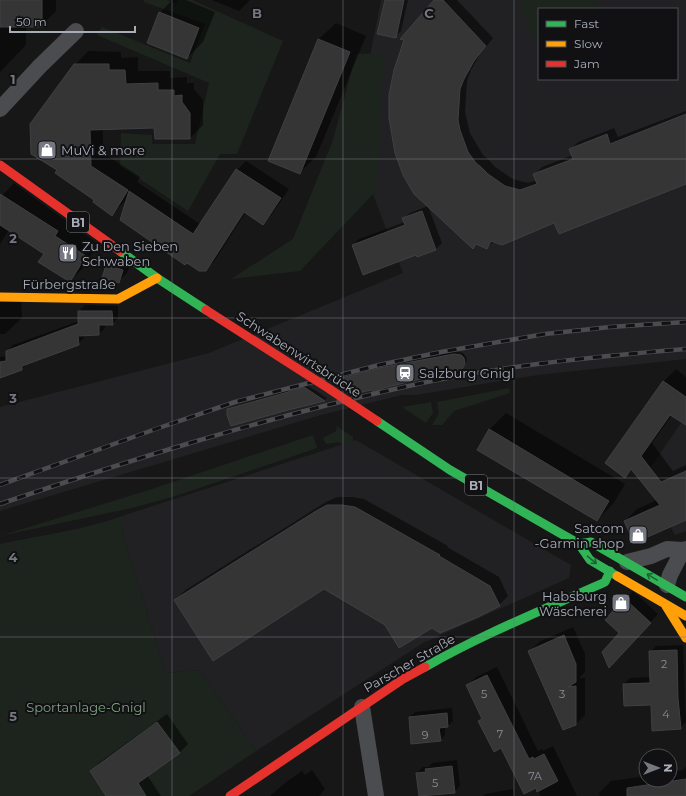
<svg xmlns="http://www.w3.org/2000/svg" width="686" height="796" font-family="Montserrat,sans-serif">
<rect width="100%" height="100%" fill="#171717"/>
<!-- built -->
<g fill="#212123" fill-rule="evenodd">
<path d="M381,0H686V359L538,375L416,395H402L321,415L0,511V407L209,353L403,273L366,176L370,56ZM539,9H677V79H539Z"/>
<path d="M686,416V531L675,535L659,504L641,481Z"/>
<path d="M356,440L571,565L569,578L423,643L256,751L200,670L166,673L122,533L125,515Z"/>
</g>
<!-- green -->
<g fill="#1d241e">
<path d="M144,0H167L176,4L178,0H192L283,41L237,154H220L188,211L120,166L121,133L152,135V144H195L209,83L97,35L102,27L190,63L205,24L144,2Z"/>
<path d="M520,0H597L592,9H539V37L532,40Z"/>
<path d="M384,53L377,190L300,271L231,279L293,239L333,140L356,54Z"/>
<path d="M509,388L510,393L454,411L442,425H432L439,414L437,402Z"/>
<path d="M431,402L433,413L426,423L402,407Z"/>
<path d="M337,426L353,437V441L350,445L344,446L339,442L326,444L323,438L336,431Z"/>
<path d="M313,435L317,448L176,496L132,508L0,536L152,489Z"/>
<path d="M125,515L122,533L166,673L200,670L256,751L189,796H0V544C42,535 85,530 125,515Z"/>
</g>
<!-- shadow -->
<g fill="#0007">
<path d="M0,0H56V11L41,26H26V45L0,72Z"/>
<path d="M172,0H186L215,12L203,42L187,58L160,13Z"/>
<path d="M212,0H250L239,11Z"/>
<path d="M386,0H408L401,31L395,37Z"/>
<path d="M435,0H457L493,38L481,53L471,70L467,81L465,112L470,133L483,155L488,159L495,167L513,179L528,183L537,180L535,174L542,167L573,155L571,149L578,142L614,128L618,137L686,111V183L494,241L487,248L477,244L473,247Z"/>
<path d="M336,23L366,36L316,157L299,173L319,39Z"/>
<path d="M88,51L121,52V58L138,57V71H170V78L187,77V83H194V89L203,100V125L190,138L155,127L103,129V153L140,177L137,182L200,224L237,170L246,161L289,189L272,214L263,223L246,212L215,260L206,270L127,199L112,214L58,169L75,65Z"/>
<path d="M14,183L98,244L82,269L70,281L45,253L9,230L0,244V198Z"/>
<path d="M428,206L442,243L436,249L418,256L417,254L353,245L359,239L405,222L404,218L410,213Z"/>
<path d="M115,257L131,261L127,273L118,282L107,265Z"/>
<path d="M0,294H21L22,318L5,334H0Z"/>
<path d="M85,305L118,306V318L112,324H105V328L99,334L84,335V338L78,344L28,363L22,369L0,377V357L7,356V351L13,345L79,321V311Z"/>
<path d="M457,351L463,353L467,358L466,364L463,366L371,389L338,379L341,376L382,366Z"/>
<path d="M676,369L686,377V424L672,415L652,443L673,471L686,465V519L625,521L637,509L657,500L633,469L625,476L606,463L664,381Z"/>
<path d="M307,385L327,398L325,400L288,409H228L231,407L292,389L297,386L299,387Z"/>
<path d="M506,413L625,484L613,504L597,520L478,449L490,429Z"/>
<path d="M337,497H352L364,499L448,546L447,547L499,577L508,596L499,605L432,626L385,624L324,588L176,600L184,591L326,502Z"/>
<path d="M633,591L658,614L617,658L625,599Z"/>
<path d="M573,627L585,654V672L579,678H585V715L576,724L530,651L539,642Z"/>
<path d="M683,645L686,722L680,728L652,703L624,684L630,678L651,677L650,652L656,646Z"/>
<path d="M497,667L538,751L542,749L543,751L553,746L577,796H541L536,787L497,735L480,721L483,718L467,686L476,677Z"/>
<path d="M452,708L453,721L448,726H445V735L440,740L410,717L415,712Z"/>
<path d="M167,714L188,744L179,753L147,775L161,796H108L91,771L100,762Z"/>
<path d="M457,760L460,786L454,792L417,773L423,767H429L432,763Z"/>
<path d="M686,767V796H600L599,793L611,781L646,776V780H670V772L683,770Z"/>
<path d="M312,770L325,789L319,796H270L285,783L302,771L305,775Z"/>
<path d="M513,789L514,796H483L485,794Z"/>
</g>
<!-- building -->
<g fill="#353536" stroke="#3f4043">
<rect x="0" y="0" width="42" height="27"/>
<path d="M385,0H404L396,38L377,34Z"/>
<path d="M434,0H443L486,46L474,61L464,79L460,89L458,120L460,130L468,152L476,163L481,167L488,174L505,186L520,190L537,184L533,174L573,159L569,149L607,134L610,144L686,114V184L559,234L554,223L502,245L491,241L487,249L476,244L473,249L414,194L403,175L395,153L389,118V95L394,70L404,40L400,39Z"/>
<path d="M159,12L199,28L187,59L147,43Z"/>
<path d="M318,39L350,52L300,174L268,161Z"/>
<path d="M74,64H109V70H125L126,84L158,83V90H174V96L182,95V102L190,113V139H155L154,128L90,130L91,166L128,190L112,216L93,202L94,200L55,173L57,170L31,154L30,124Z"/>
<path d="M236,169L281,198L263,225L244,212L206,271H199L187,263L185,265L120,220L129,191L193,234Z"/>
<path d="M0,194L58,231L55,236L86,256L70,282L38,262L44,254L0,225Z"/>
<path d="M422,211L436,250L417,257L416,255L363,275L352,245L405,225L402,218Z"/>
<path d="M106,265L123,270L119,283L102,278Z"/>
<path d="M78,311H112L113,325H99V335L78,336L79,345L22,366V370L0,378V362L6,361V351L78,324Z"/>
<path d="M454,354L461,355L464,358L465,364L462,369L383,388L374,393L371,390L358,393L337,379L379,368Z"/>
<path d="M663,381L686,397V425L670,415L641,456L661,482L686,471V520L634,543L624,521L660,505L631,469L625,478L605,463Z"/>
<path d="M304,387L325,401L288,410L231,426L227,415V409L288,392L294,388L296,389Z"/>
<path d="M489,429L609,501L597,521L477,450Z"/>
<path d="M327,505H342L355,507L440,555L439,556L490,586L500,606L478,617L440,633V631V633L432,628L399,648L385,625L324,589L213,661L174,600L316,511Z"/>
<path d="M624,598L651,623L609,668L602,652L619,633L605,620Z"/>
<path d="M564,635L576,664V682L568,687L576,686V725L563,730L528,651Z"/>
<path d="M677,650L678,698L681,729L652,731L651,705L624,706L623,684L650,683L649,651Z"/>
<path d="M487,675L529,759L533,757L534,759L544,754L558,781L537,792L536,788L524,794L501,748L494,752L478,721L482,719L466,685Z"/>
<path d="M447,713L448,727L439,728L441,741L411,744L409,717Z"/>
<path d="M157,722L180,753L138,783L146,796H106L90,771Z"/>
<path d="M452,766L455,793L419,796L416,773L426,772L425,769Z"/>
<path d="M686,779V796H627V788Z"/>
</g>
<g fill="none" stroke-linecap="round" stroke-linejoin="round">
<!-- street -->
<g stroke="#4b4c50" stroke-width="16">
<path d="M0,109L40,66L76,31"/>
<path d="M627,562L651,556L667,549L683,550L686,549"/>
<path d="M667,585L670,575L683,550"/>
<path d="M362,707L376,796"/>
</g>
<!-- fast -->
<g stroke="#30b455" stroke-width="9">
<path d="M120,251L157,278L206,310"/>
<path d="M377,421L450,470L579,544L590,560L617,576"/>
<path d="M579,544L591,542L686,597"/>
<path d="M425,667C483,634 545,609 605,582L610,571"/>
</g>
<!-- slow -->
<g stroke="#ff9f0a" stroke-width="9">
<path d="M0,297L118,299L157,278"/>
<path d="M617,576L686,616"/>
<path d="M666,606L686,638"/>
</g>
<!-- jam -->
<g stroke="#e5322d" stroke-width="9">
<path d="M0,165L120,251"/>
<path d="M230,796L403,679L425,667"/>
</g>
<defs>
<g id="rail">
<path d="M0,485L153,430L235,402L379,365L441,352L545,334L610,327L686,322"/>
<path d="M0,504C130,460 261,419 395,389C490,367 589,357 686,349"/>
</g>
</defs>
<!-- rail casing -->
<use href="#rail" stroke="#4b4c4f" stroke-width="4.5"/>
<!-- rail -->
<use href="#rail" stroke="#111113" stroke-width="3" stroke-dasharray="9" stroke-linecap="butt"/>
<!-- jam-bridge -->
<path stroke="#e5322d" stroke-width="9" d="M206,310L328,388L377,421"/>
</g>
<!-- one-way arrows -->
<defs><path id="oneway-shaft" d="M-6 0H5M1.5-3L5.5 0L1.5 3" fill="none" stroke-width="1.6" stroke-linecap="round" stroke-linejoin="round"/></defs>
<g stroke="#206234">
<use href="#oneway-shaft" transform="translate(592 560) rotate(40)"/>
<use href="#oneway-shaft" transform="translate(652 577) rotate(-149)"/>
</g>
<!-- grid -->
<path fill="none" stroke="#757880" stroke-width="1" stroke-opacity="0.55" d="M172,0V796M343,0V796M514,0V796M0,159H686M0,318H686M0,478H686M0,637H686"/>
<!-- icons -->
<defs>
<symbol id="shop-square" viewBox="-11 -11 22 22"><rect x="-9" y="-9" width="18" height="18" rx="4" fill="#757880" stroke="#111113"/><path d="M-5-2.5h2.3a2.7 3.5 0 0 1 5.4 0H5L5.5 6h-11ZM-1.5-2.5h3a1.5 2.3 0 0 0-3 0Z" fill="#fff"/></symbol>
<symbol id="restaurant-square" viewBox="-11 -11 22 22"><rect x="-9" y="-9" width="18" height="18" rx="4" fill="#757880" stroke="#111113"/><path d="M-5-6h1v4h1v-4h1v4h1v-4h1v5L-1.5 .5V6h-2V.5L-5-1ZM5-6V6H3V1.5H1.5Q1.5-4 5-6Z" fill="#fff"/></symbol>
<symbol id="station-square" viewBox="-11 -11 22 22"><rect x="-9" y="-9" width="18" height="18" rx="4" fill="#757880" stroke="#111113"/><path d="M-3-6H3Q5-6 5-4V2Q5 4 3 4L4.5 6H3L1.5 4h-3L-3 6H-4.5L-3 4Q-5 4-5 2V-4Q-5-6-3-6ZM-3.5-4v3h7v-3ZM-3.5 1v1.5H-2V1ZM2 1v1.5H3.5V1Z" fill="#fff"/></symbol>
</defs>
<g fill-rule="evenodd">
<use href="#shop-square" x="36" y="139" width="22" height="22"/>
<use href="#restaurant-square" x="57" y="242" width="22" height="22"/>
<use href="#station-square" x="394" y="362" width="22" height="22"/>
<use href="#shop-square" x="627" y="524" width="22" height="22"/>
<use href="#shop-square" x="610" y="592" width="22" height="22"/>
</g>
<g text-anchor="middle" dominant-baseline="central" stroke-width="4" stroke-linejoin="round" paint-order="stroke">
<!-- number labels -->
<g font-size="11" fill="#8b8f98">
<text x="664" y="664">2</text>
<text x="484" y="694">5</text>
<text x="562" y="694">3</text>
<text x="666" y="714">4</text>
<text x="500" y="734">7</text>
<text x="425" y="735">9</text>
<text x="535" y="776">7A</text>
<text x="435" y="783">5</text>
</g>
<!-- shield labels -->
<g fill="#111113" stroke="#7b7e86" stroke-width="1">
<rect x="67" y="212" width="22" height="20" rx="3"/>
<rect x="465" y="475" width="22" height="20" rx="3"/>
</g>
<g font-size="12" font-weight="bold" fill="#a8adb8">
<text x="78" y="222">B1</text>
<text x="476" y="485">B1</text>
</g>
<!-- poi labels -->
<g font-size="13" fill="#a8adb8" stroke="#111113" text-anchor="start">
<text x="61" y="150">MuVi &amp; more</text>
<text x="82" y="246">Zu Den Sieben<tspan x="82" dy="15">Schwaben</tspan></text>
<text x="419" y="373">Salzburg Gnigl</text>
<text x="624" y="528" text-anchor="end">Satcom<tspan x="624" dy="15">-Garmin shop</tspan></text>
<text x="607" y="596" text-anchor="end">Habsburg<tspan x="607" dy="15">Wäscherei</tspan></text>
</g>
<!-- street labels -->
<g font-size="13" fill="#a8adb8" stroke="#111113">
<text x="69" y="284">Fürbergstraße</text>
<text transform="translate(299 354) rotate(33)">Schwabenwirtsbrücke</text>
<text transform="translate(409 663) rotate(-30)">Parscher Straße</text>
</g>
<!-- park labels -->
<g font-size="13" fill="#7fa381" stroke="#111113">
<text x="86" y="707">Sportanlage-Gnigl</text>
</g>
</g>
<g font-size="13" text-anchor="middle" font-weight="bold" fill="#757880" stroke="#111113" stroke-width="4" stroke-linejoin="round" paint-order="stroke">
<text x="257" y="18">B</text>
<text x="429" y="18">C</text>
<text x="13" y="84">1</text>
<text x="13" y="243">2</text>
<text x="13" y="403">3</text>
<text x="13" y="562">4</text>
<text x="13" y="721">5</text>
</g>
<!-- legend -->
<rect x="538" y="8" width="140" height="72" fill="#111113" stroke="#4d4f55"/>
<rect x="546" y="21" width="20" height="6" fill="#30b455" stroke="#4d4f55"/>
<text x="574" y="28" font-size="12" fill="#a8adb8">Fast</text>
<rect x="546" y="41" width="20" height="6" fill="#ff9f0a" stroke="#4d4f55"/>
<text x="574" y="48" font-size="12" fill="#a8adb8">Slow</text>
<rect x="546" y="61" width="20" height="6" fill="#e5322d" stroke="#4d4f55"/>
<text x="574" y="68" font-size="12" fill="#a8adb8">Jam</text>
<!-- north arrow -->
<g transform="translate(658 768) rotate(90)"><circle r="19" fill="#111113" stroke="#4d4f55"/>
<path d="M0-3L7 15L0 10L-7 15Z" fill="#757880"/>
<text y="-6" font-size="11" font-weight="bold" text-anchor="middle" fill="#a8adb8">N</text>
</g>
<!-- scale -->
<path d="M10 26v6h125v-6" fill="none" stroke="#a8adb8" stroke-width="2"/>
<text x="16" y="26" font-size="12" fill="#a8adb8" stroke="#111113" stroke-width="3" paint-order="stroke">50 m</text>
</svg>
